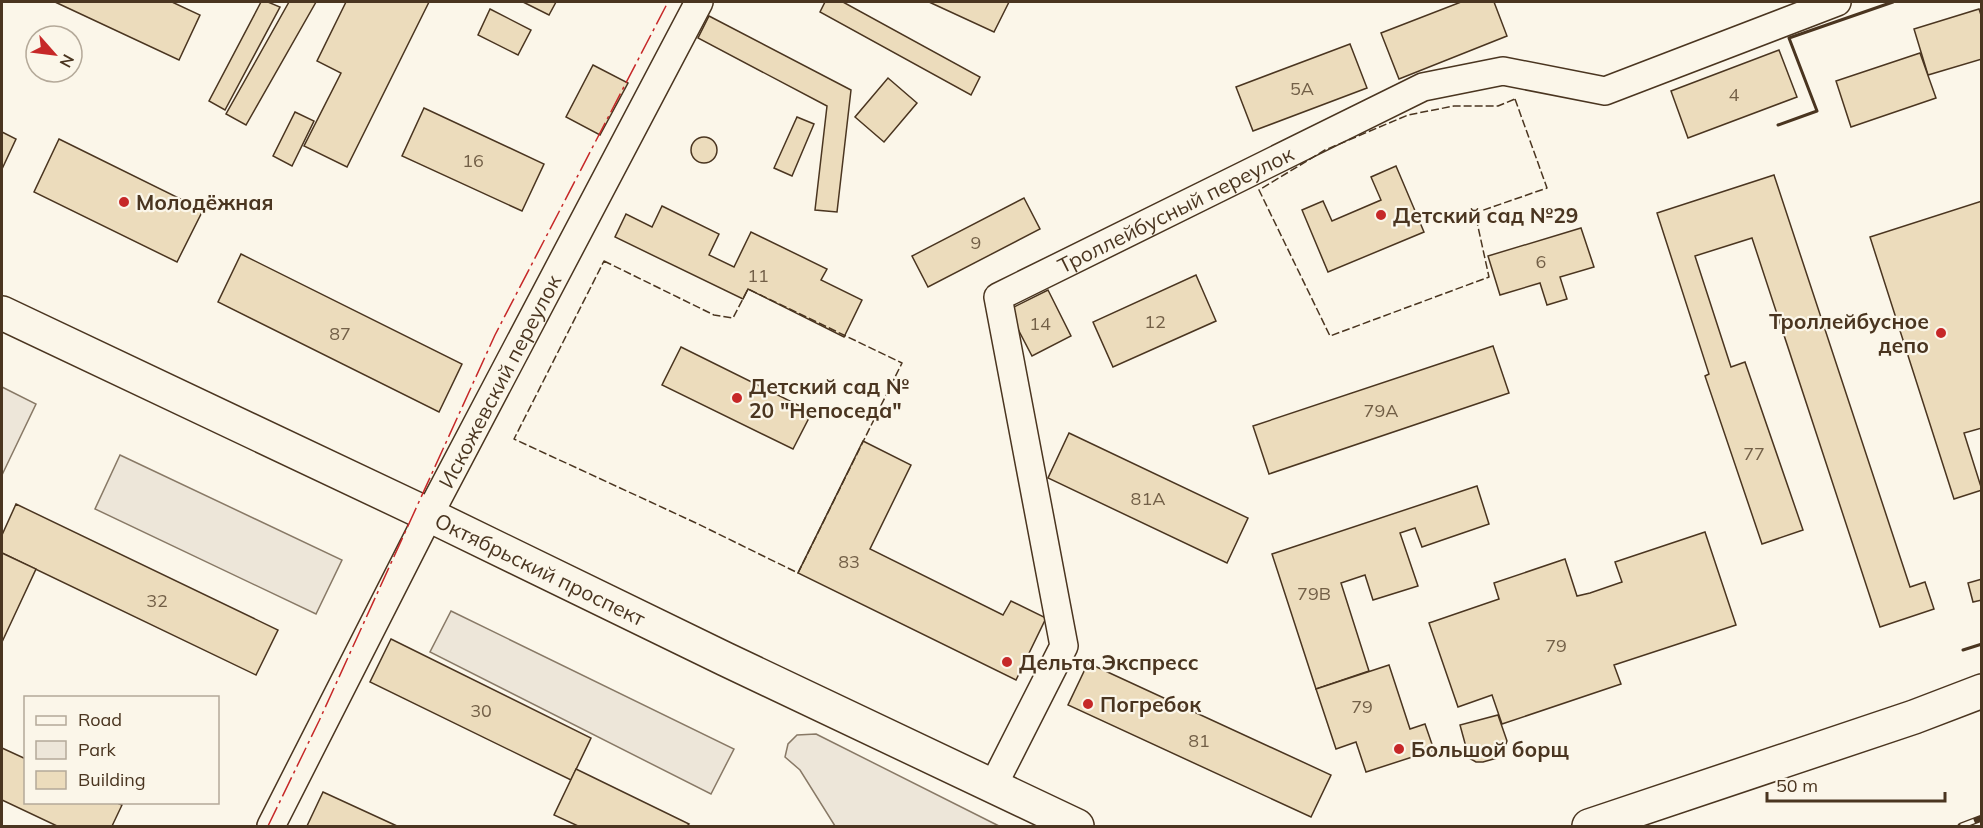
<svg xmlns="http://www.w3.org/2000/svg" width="1983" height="828" font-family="Mulish,sans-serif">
<rect width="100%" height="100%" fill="#fbf6e9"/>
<!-- green -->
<g fill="#ede6d9" stroke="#887966" stroke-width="1.5">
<path d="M2,387L36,404L2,475Z"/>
<path d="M120,455L342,560L316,614L95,509Z"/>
<path d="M451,611L734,749L711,794L430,652Z"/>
<path d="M816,734L999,826H835L800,770L785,757L788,744L797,735Z"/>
</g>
<!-- building -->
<g fill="#ecdcbc" stroke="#4a3520" stroke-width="1.5">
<path d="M55,2H172L200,15L179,60Z"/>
<path d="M261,2H268L280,7L225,110L209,101Z"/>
<path d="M289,2H316L246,125L226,114Z"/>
<path d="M346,2H429L347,167L304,146L341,73L317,61Z"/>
<path d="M523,2H556L549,15Z"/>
<path d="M825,2H843L980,77L971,95L820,12Z"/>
<path d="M929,2H1009L994,32Z"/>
<path d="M1461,2H1494L1507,36L1399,79L1381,33Z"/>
<path d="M490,9L531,30L518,55L478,35Z"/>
<path d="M1979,9L1982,18V59L1928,75L1914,29Z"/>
<path d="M709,16L851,90L837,212L815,210L827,106L698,38Z"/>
<path d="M1350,44L1367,88L1253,131L1236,87Z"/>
<path d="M1779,50L1797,97L1688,138L1671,91Z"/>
<path d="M1920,53L1936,98L1851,127L1836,81Z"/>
<path d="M593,65L628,83L600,135L566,117Z"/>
<path d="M888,78L917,103L884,142L855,117Z"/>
<path d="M424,108L544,164L522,211L402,156Z"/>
<path d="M295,112L314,121L292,166L273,156Z"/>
<path d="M797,117L814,124L792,176L774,168Z"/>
<path d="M2,132L16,139L2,169Z"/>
<circle cx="704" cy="150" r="13"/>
<path d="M59,139L203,210L177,262L34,192Z"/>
<path d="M1396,166L1424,232L1328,272L1302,210L1323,201L1332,221L1381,200L1371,177Z"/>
<path d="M1774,175L1910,587L1925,582L1934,609L1880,627L1752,238L1695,256L1731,367L1745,362L1803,530L1762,544L1705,376L1709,374L1657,213Z"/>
<path d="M1024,198L1040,229L928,287L912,256Z"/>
<path d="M1982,201V428L1964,433L1982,490L1954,499L1870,237Z"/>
<path d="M662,206L719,234L709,255L734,267L751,232L827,269L821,280L862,300L844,337L748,289L743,299L615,237L626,214L652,227Z"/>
<path d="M1581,228L1594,267L1560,277L1567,299L1547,305L1540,283L1500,295L1488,256Z"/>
<path d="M241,254L462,364L439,412L218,302Z"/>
<path d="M1196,275L1216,321L1113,367L1093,322Z"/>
<path d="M1048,290L1071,336L1032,356L1008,310Z"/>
<path d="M1493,346L1509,393L1269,474L1253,426Z"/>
<path d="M681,347L812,412L793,449L662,385Z"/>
<path d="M1069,433L1248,518L1227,563L1048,478Z"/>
<path d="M863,441L911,465L870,549L1003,615L1011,601L1046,618L1016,680L798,573Z"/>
<path d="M1477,486L1489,524L1422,547L1415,528L1400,533L1418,586L1373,600L1365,575L1341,583L1369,671L1316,689L1272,554Z"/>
<path d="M16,504L278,630L256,675L2,553V535Z"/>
<path d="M1705,532L1736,625L1614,665L1621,684L1502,724L1492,695L1458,707L1429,623L1499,599L1494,583L1565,559L1577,596L1590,593L1622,582L1615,562Z"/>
<path d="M2,553L36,569L2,642Z"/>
<path d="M1982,579V600L1973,602L1968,583Z"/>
<path d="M391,639L591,738L571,780L370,682Z"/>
<path d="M1088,663L1331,775L1311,817L1068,705Z"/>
<path d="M1389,665L1410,729L1425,724L1434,750L1366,772L1356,742L1336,749L1316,689Z"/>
<path d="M1498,715L1507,741L1503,752L1497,758L1483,762H1476L1469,758L1460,725Z"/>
<path d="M2,748L26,759V802H115L122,805L112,826H57L2,800Z"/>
<path d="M576,769L689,824L687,826H578L554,815Z"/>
<path d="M323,792L397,826H307Z"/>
</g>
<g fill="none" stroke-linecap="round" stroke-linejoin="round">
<defs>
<g id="minor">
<path id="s1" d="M993,786L1064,646L998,297L1423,87L1503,71L1605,91L1837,2"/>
<path id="s2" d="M271,826L429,515L699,2"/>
</g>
<g id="major">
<path id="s3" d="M2,313L429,515L725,659L1077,826"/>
<path d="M1589,826L1914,717L1982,691"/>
</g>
</defs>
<!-- minor casing -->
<use href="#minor" stroke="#4a3520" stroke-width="30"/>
<!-- major casing -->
<use href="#major" stroke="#4a3520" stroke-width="36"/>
<!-- minor -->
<use href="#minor" stroke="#fbf6e9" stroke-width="27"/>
<!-- major -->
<use href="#major" stroke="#fbf6e9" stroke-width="33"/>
<defs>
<path id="rail" d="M1961,826L1982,818"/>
</defs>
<!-- rail casing -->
<use href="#rail" stroke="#4a3520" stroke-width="7"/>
<!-- rail -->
<use href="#rail" stroke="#fbf6e9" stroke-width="4.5" stroke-dasharray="14" stroke-linecap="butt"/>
<!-- fence -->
<g stroke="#4a3520" stroke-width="1.5" stroke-dasharray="8 3" stroke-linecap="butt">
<path d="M1515,99L1547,188L1475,213L1489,277L1330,336L1259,190L1325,150L1408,115L1454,106H1498Z"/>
<path d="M604,261L714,315L733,318L748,289L902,363L798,573L696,523L514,439Z"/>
</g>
<!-- wall -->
<g stroke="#4a3520" stroke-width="3">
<path d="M1778,125L1817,111L1789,38L1893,2"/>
<path d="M1963,650L1982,644"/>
</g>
<!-- power -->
<path stroke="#c62828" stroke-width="1.5" stroke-dasharray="21 4.5 3 4.5" stroke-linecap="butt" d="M268,826L319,721L495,335L668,2"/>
</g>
<!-- markers -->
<g fill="#c62828" stroke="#fbf6e9" stroke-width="2">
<circle cx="124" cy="202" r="6"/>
<circle cx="1381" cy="215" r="6"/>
<circle cx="1941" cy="333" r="6"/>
<circle cx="737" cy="398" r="6"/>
<circle cx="1007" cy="662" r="6"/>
<circle cx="1088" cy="704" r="6"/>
<circle cx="1399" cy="749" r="6"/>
</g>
<g text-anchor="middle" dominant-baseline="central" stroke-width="4.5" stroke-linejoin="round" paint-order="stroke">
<!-- number labels -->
<g font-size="18" fill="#725f47">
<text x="1302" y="88">5А</text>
<text x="1734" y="94">4</text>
<text x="473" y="160">16</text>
<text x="976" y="242">9</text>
<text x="1541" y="261">6</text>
<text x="758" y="275">11</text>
<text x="1155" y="321">12</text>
<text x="1040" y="323">14</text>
<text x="340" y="333">87</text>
<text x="1381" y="410">79А</text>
<text x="1754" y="453">77</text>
<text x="1148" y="498">81А</text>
<text x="849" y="561">83</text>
<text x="1314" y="593">79В</text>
<text x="157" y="600">32</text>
<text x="1556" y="645">79</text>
<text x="1362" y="706">79</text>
<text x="481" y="710">30</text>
<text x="1199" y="740">81</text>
</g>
<!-- poi labels -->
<g font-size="21" font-weight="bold" fill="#4a3520" stroke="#fbf6e9" text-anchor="start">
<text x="136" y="202">Молодёжная</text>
<text x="1393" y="215">Детский сад №29</text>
<text x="1929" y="321" text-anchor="end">Троллейбусное<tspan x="1929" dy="24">депо</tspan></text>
<text x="749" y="386">Детский сад №<tspan x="749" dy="24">20 "Непоседа"</tspan></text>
<text x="1019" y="662">Дельта Экспресс</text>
<text x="1100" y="704">Погребок</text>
<text x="1411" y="749">Большой борщ</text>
</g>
<!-- street labels -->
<g font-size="21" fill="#4a3520" stroke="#fbf6e9">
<text stroke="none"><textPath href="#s1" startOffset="710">Троллейбусный переулок</textPath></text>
<text stroke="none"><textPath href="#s2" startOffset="500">Искожевский переулок</textPath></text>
<text stroke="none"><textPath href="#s3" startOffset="596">Октябрьский проспект</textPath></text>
</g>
</g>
<!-- border -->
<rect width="1983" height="828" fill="none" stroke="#4a3520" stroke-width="6"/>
<!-- legend -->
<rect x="24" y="696" width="195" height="108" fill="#fbf6e9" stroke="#b4a999" stroke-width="1.5"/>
<rect x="36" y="716" width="30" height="9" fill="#fbf6e9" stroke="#b4a999" stroke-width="1.5"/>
<text x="78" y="726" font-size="18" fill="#4a3520">Road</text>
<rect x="36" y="741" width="30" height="18" fill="#ede6d9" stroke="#b4a999" stroke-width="1.5"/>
<text x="78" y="756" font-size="18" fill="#4a3520">Park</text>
<rect x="36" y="771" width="30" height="18" fill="#ecdcbc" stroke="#b4a999" stroke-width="1.5"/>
<text x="78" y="786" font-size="18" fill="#4a3520">Building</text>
<!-- north arrow -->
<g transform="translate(54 54) rotate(118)"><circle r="28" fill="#fbf6e9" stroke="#b4a999" stroke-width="1.5"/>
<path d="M0-4.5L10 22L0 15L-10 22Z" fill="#c62828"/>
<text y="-9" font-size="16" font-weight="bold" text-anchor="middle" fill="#4a3520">N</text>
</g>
<!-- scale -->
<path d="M1767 792v9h178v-9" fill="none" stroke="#4a3520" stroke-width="3"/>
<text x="1776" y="792" font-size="18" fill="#4a3520" stroke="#fbf6e9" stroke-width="4.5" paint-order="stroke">50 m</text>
</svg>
